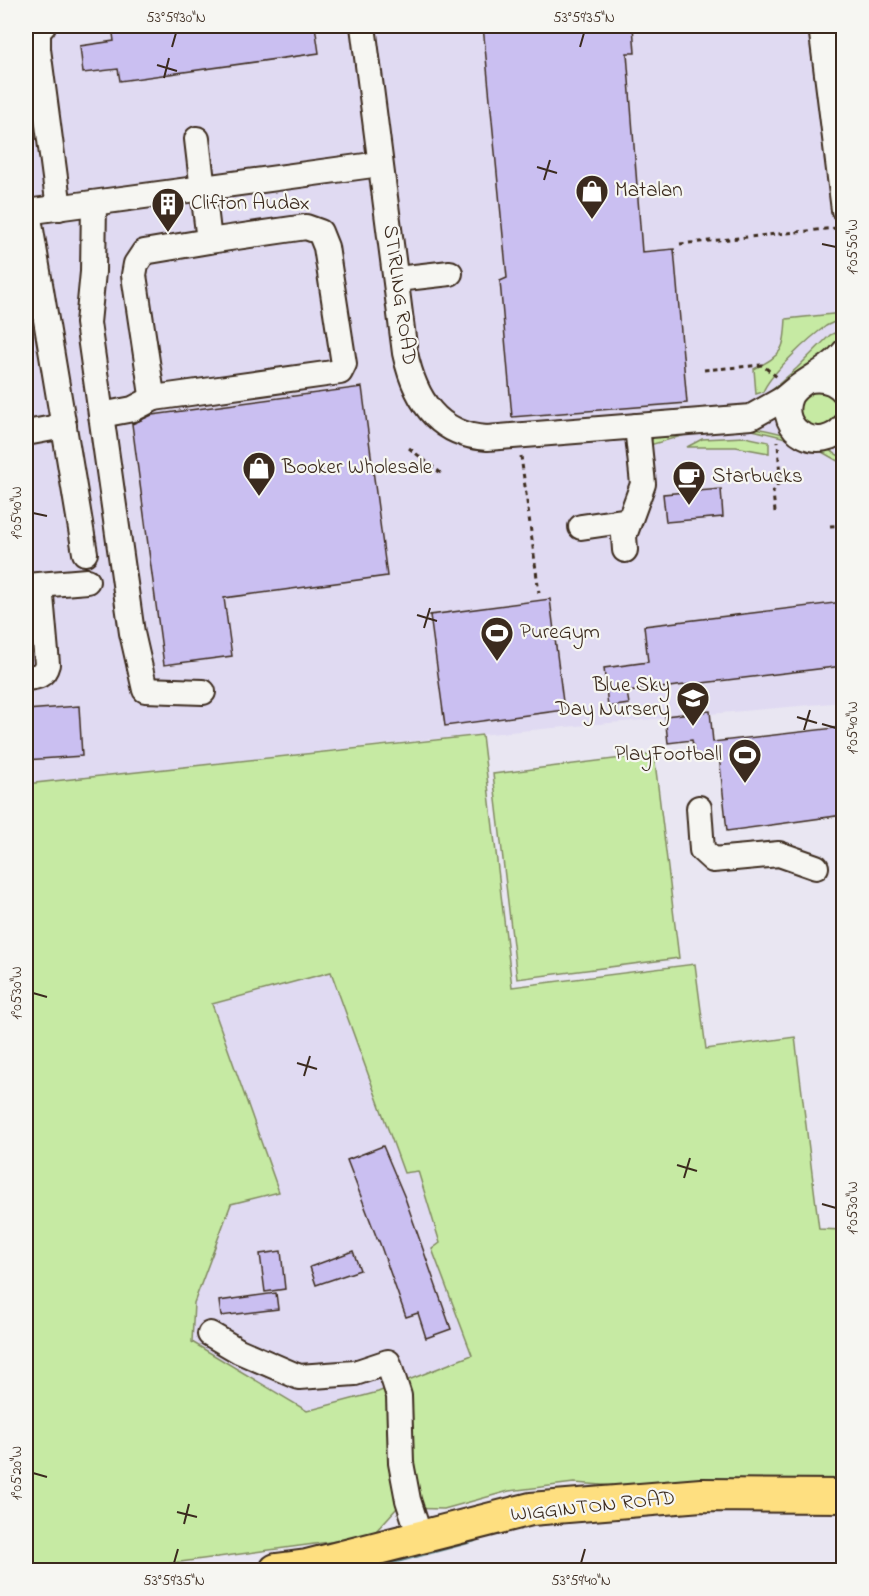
<svg xmlns="http://www.w3.org/2000/svg" width="869" height="1596" font-family="'Indie Flower',sans-serif">
<rect width="100%" height="100%" fill="#e9e6f2"/>
<filter id="ink" filterUnits="userSpaceOnUse"><feTurbulence type="fractalNoise" baseFrequency=".0167" numOctaves="2"/><feDisplacementMap in="SourceGraphic" scale="12" xChannelSelector="R" yChannelSelector="G"/><feConvolveMatrix kernelMatrix="1 2 1 2 8 2 1 2 1" color-interpolation-filters="sRGB"/></filter>
<g filter="url(#ink)">
<!-- built -->
<g fill="#e0daf2">
<path d="M26,26H843V702L422,740L26,784Z"/>
<path d="M331,972L404,1172L418,1171L440,1244L432,1249L472,1355L378,1392L307,1411L192,1342L194,1303L231,1204L279,1192L212,1004Z"/>
</g>
<!-- green -->
<g fill="#c6eaa3" stroke="#808a60" stroke-width="1.5" fill-rule="evenodd">
<path d="M842,313L843,319C837,321 831,323 826,326C810,337 769,375 763,392L756,394L754,369C783,354 784,351 786,319Z"/>
<path d="M843,329L833,351L777,391H771L797,368L830,335Z"/>
<circle cx="819" cy="409" r="19"/>
<path d="M741,425C777,432 812,439 843,458V464L822,452L782,437L740,427L692,433L650,445L654,434Z"/>
<path d="M745,437L769,442V453L736,447H687L702,439Z"/>
<path d="M482,735L512,987L695,964L706,1049L795,1037L819,1229L843,1230V1481L631,1487L574,1483L509,1491L444,1509L397,1508L376,1531L352,1539L120,1570H26V784ZM331,972L404,1173L418,1171L440,1243L432,1249L472,1355L378,1392L307,1411L192,1342L194,1303L231,1204L279,1192L212,1004Z"/>
<path d="M654,754L679,958L517,979L493,774Z"/>
</g>
<g fill="none" stroke-linecap="round" stroke-linejoin="round">
<!-- stream -->
<path stroke="#688f96" stroke-width="5" d="M361,1570L474,1540"/>
</g>
<!-- building -->
<g fill="#cabff1" stroke="#3b2a1e" stroke-width="1.5">
<path d="M112,26H315L319,53L120,81L118,69L83,73L80,46L114,41Z"/>
<path d="M483,26H633L635,53H627L642,252L674,249L687,403L512,417L500,281L507,278Z"/>
<path d="M362,387L387,576L224,598L232,656L164,665L132,424L152,415Z"/>
<path d="M721,489L723,517L666,522L663,494Z"/>
<path d="M550,599L564,710L445,726L430,615Z"/>
<path d="M843,602V666L627,692L629,704L608,707L604,668L648,662L644,626Z"/>
<path d="M79,706L82,756L26,760V710Z"/>
<path d="M710,711L713,742L843,727V815L727,831L719,755L695,757L692,740L668,743L665,716Z"/>
<path d="M383,1146L405,1198L451,1329L426,1338L418,1313L406,1317L379,1241H378L347,1160Z"/>
<path d="M281,1251L285,1289L265,1292L260,1254Z"/>
<path d="M353,1251L360,1270L316,1285L310,1267Z"/>
<path d="M276,1293L278,1309L221,1316L219,1301Z"/>
</g>
<g fill="none" stroke-linecap="round" stroke-linejoin="round">
<defs>
<g id="minor">
<path d="M43,26L38,31V49L59,208"/>
<path d="M363,26L405,353C415,399 437,435 487,438L751,417L783,399L795,389"/>
<path d="M821,26L844,210"/>
<path d="M197,139L209,241L306,227L320,232L326,247L344,364L340,372L154,398L152,395L134,275L136,264L144,252L209,241"/>
<path d="M94,203L93,272L88,323L132,633L145,690L203,692"/>
<path d="M26,212L380,164"/>
<path d="M28,212L85,553"/>
<path d="M397,279L450,273"/>
<path d="M844,352C830,372 797,381 790,397C776,431 821,455 844,426"/>
<path d="M811,380C824,378 835,381 844,392"/>
<path d="M101,415L133,409L154,398"/>
<path d="M26,433L64,426"/>
<path d="M581,527L629,520"/>
<path d="M625,550L624,536L643,484L637,426"/>
<path d="M26,586L87,581"/>
<path d="M26,678C37,677 44,676 47,664L40,585"/>
<path d="M699,808L702,850L713,860L779,854L816,867"/>
<path d="M210,1334L239,1351L299,1377L355,1373L388,1362L399,1396L401,1463L408,1500L420,1537"/>
</g>
<path id="major" d="M276,1570L307,1566L531,1509L701,1495L844,1496"/>
</defs>
<!-- minor casing -->
<use href="#minor" stroke="#3b2a1e" stroke-width="28"/>
<!-- major casing -->
<use href="#major" stroke="#3b2a1e" stroke-width="36"/>
<!-- path -->
<g stroke="#3b2a1e" stroke-width="3" stroke-dasharray="4.5 4.5" stroke-linecap="butt">
<path d="M680,244L836,228"/>
<path d="M704,370L762,365L777,377"/>
<path d="M409,448L442,474"/>
<path d="M521,456L539,593"/>
<path d="M775,512L773,492L780,481L778,441"/>
<path d="M830,526L844,525"/>
</g>
<!-- minor -->
<use href="#minor" stroke="#f6f6f2" stroke-width="24"/>
<!-- major -->
<use href="#major" stroke="#fedf80" stroke-width="32"/>
</g>
</g>
<!-- ticks -->
<path fill="none" stroke="#3b2a1e" stroke-width="2" d="M172,47L176,33M580,47L584,33M157,65L177,71M164,78L169,58M537,167L557,173M544,180L550,160M822,244L836,247M33,513L47,516M417,615L437,621M424,628L430,608M797,717L817,723M822,724L836,728M804,730L810,710M33,993L47,997M297,1063L317,1069M304,1076L310,1056M677,1165L697,1171M684,1178L690,1158M822,1204L836,1208M33,1473L47,1477M177,1512L197,1517M184,1524L189,1504M174,1563L178,1549M581,1563L585,1549"/>
<!-- icons -->
<defs>
<symbol id="shop-pin" viewBox="-11 -11 22 30"><path d="M0 17L-7.5 6A9.5 9.5 0 1 1 7.5 6Z" fill="#3b2a1e" stroke="#f6f6f2"/><path d="M-5-2.5h2.3a2.7 3.5 0 0 1 5.4 0H5L5.5 6h-11ZM-1.5-2.5h3a1.5 2.3 0 0 0-3 0Z" fill="#fff"/></symbol>
<symbol id="building-pin" viewBox="-11 -11 22 30"><path d="M0 17L-7.5 6A9.5 9.5 0 1 1 7.5 6Z" fill="#3b2a1e" stroke="#f6f6f2"/><path d="M-4-6H4V6H1V3H-1V6H-4ZM-2.5-4.3h1.7v1.8h-1.7ZM.8-4.3h1.7v1.8H.8ZM-2.5-1h1.7V.8h-1.7ZM.8-1h1.7V.8H.8Z" fill="#fff"/></symbol>
<symbol id="cafe-pin" viewBox="-11 -11 22 30"><path d="M0 17L-7.5 6A9.5 9.5 0 1 1 7.5 6Z" fill="#3b2a1e" stroke="#f6f6f2"/><path d="M-5.5-4.5H6V0H3Q3 3.5 0 3.5H-2.5Q-5.5 3.5-5.5 0ZM3-3.2v2h1.7v-2ZM-6 4.5H4V6H-6Z" fill="#fff"/></symbol>
<symbol id="stadium-pin" viewBox="-11 -11 22 30"><path d="M0 17L-7.5 6A9.5 9.5 0 1 1 7.5 6Z" fill="#3b2a1e" stroke="#f6f6f2"/><path d="M0-5a6.5 5 0 1 0 0 10a6.5 5 0 1 0 0-10ZM-3.5-1.8h7v3.6h-7Z" fill="#fff"/></symbol>
<symbol id="school-pin" viewBox="-11 -11 22 30"><path d="M0 17L-7.5 6A9.5 9.5 0 1 1 7.5 6Z" fill="#3b2a1e" stroke="#f6f6f2"/><path d="M0-5L7-2L0 1L-7-2ZM-4 1L0 2.5L4 1V4Q0 6-4 4Z" fill="#fff"/></symbol>
</defs>
<g fill-rule="evenodd">
<use href="#shop-pin" x="573" y="172" width="38" height="52"/>
<use href="#building-pin" x="149" y="185" width="38" height="52"/>
<use href="#shop-pin" x="240" y="449" width="38" height="52"/>
<use href="#cafe-pin" x="670" y="458" width="38" height="52"/>
<use href="#stadium-pin" x="478" y="614" width="38" height="52"/>
<use href="#school-pin" x="674" y="679" width="38" height="52"/>
<use href="#stadium-pin" x="726" y="736" width="38" height="52"/>
</g>
<g text-anchor="middle" dominant-baseline="central" stroke-width="4.5" stroke-linejoin="round" paint-order="stroke">
<!-- poi labels -->
<g font-size="21" fill="#3b2a1e" stroke="#f6f6f2" text-anchor="start">
<text x="615" y="191">Matalan</text>
<text x="191" y="204">Clifton Audax</text>
<text x="282" y="468">Booker Wholesale</text>
<text x="712" y="477">Starbucks</text>
<text x="520" y="633">PureGym</text>
<text x="670" y="686" text-anchor="end">Blue Sky<tspan x="670" dy="24">Day Nursery</tspan></text>
<text x="722" y="755" text-anchor="end">PlayFootball</text>
</g>
<!-- street labels -->
<g font-size="21" fill="#3b2a1e" stroke="#f6f6f2">
<text transform="translate(399 295) rotate(82)">STIRLING ROAD</text>
<text transform="translate(593 1507) rotate(-6)">WIGGINTON ROAD</text>
</g>
</g>
<!-- margin -->
<rect width="869" height="1596" fill="none" stroke="#f6f6f2" stroke-width="66"/>
<rect x="33" y="33" width="803" height="1530" fill="none" stroke="#3b2a1e" stroke-width="2"/>
<g font-size="15" text-anchor="middle" fill="#3b2a1e">
<text x="176" y="22">53°59'30"N</text>
<text x="584" y="22">53°59'35"N</text>
<text transform="translate(852 247) rotate(-90)" y="5">1°05'50"W</text>
<text transform="translate(16 513) rotate(-90)" y="5">1°05'40"W</text>
<text transform="translate(852 728) rotate(-90)" y="5">1°05'40"W</text>
<text transform="translate(16 993) rotate(-90)" y="5">1°05'30"W</text>
<text transform="translate(852 1208) rotate(-90)" y="5">1°05'30"W</text>
<text transform="translate(16 1473) rotate(-90)" y="5">1°05'20"W</text>
<text x="174" y="1585">53°59'35"N</text>
<text x="581" y="1585">53°59'40"N</text>
</g>
</svg>
